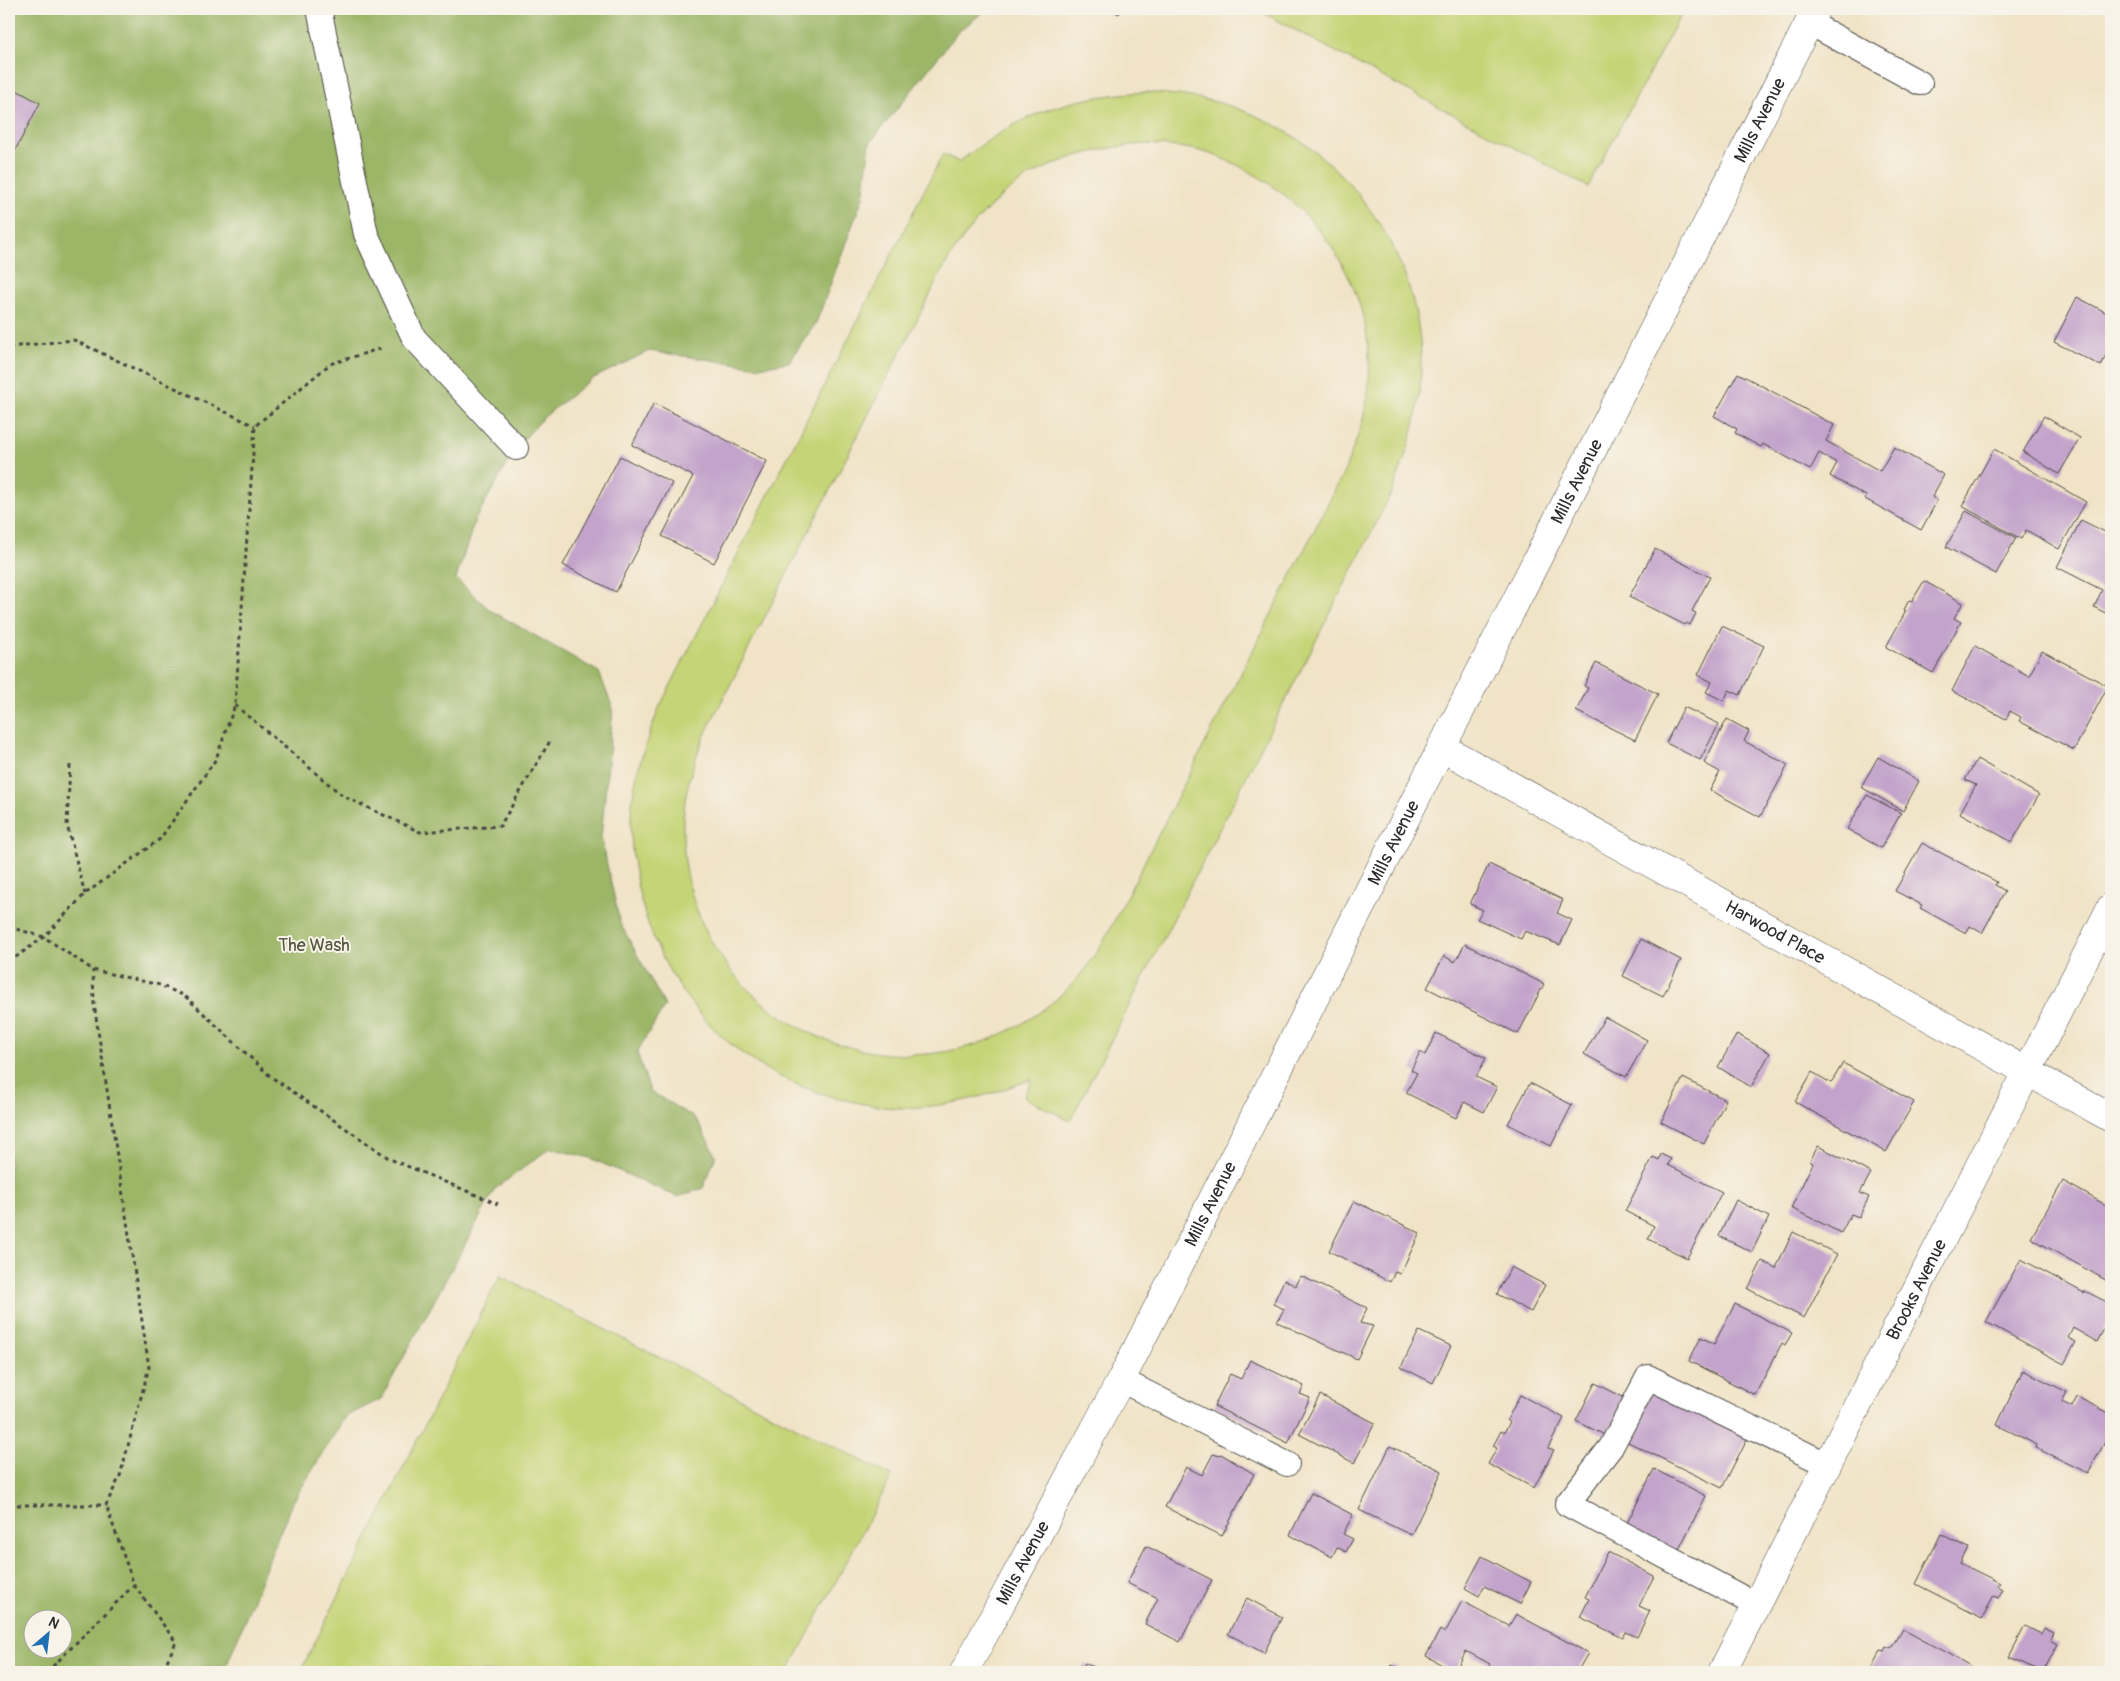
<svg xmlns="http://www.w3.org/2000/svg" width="2120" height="1681" font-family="Pangolin,sans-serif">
<rect width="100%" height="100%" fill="#f7f3e8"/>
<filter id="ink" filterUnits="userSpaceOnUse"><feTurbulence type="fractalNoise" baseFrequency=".02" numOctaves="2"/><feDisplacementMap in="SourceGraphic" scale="10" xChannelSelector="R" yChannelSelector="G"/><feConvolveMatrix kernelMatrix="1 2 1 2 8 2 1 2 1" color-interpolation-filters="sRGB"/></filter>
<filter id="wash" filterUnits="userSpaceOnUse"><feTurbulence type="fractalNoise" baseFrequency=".0096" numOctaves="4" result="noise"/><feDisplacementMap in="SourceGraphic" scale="20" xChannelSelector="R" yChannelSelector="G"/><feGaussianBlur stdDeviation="1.12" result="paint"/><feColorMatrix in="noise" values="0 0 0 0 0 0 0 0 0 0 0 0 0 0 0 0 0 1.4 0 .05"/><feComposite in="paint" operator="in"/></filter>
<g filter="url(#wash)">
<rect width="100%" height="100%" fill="#f0e3c6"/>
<!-- green -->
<g fill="#c5d476" stroke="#788050" fill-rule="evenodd">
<path d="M1256,9H1684L1588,187Z"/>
<path d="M1145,92C1173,94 1202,97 1230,106C1341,141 1424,253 1421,370C1420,414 1408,453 1391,494L1070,1121L1024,1097L1032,1079C991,1095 953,1106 908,1108C886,1109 863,1104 841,1099C715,1069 636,960 631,833C629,788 644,746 660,706L943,154L959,162C1021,113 1066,97 1145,92ZM1145,144C1168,146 1193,147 1216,156C1316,193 1386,297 1366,405C1362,428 1353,448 1345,470L1107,935C1095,955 1082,976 1064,992C920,1127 685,1031 683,832C682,796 693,762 707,730L945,265C995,184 1050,152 1145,144Z"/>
<path d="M500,1276L892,1476L788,1672H300Z"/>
</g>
<!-- forest -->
<path fill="#9cb667" stroke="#647049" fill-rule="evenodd" d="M9,9H987L958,32L870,143L863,197L816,323L789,362L759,367L649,351L590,380L544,417L516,448L475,520L456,579L490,610L599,672L613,709L601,838L620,923L665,1006L637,1052L650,1091L696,1119L716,1156L703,1188L678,1197L590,1158L550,1148L495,1189L381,1399L345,1417L291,1505L224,1672H9ZM32,1618H62V1648H32Z"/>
<g id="blocks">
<!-- building -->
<g fill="#c3a3cb">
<path d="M1109,9H1122L1119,14Z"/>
<path d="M9,86L40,103L9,162Z"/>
<path d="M2077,297L2111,315V349L2109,348L2101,366L2054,342Z"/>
<path d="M1738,373L1834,425L1826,441L1880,471L1894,447L1944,475L1932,497L1937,501L1921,530L1865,499L1866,496L1830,476L1837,463L1819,453L1810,470L1763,444L1761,447L1735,433L1737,429L1714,416Z"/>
<path d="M654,403L767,461L714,563L662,536L693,476L632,445Z"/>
<path d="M2044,416L2080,438L2059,474L2023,452Z"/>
<path d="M1994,449L2086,502L2059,549L2026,530L2021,539L1962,506Z"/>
<path d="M620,456L672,483L616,592L563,565Z"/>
<path d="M1966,511L2016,538L1996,574L1946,547Z"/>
<path d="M2081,520L2111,535V616L2094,607L2102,590L2057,567Z"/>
<path d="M1655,549L1710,577L1692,611L1696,613L1690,625L1687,623L1685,625L1629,597Z"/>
<path d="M1924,581L1963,603L1954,618L1961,622L1933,673L1886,647L1906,611L1904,610L1909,600L1912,601Z"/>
<path d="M1722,626L1764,646L1740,695L1729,690L1724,701L1706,692L1712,682L1698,675Z"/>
<path d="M1975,646L2029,676L2042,651L2108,686L2074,750L2019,721L2021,717L2010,711L2006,719L1952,691Z"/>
<path d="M1596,663L1658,694L1635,740L1576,711L1588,688L1584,686Z"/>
<path d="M1684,707L1719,724L1700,760L1666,743Z"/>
<path d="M1727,719L1749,731L1744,741L1788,765L1760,817L1710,790L1720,772L1704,763Z"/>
<path d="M1878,757L1919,781L1903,811L1861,787Z"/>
<path d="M1977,759L2039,795L2012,842L1960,813L1976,785L1965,780Z"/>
<path d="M1867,795L1901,813L1881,848L1847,829Z"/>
<path d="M1922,843L1997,882L1995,885L2005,891L1982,933L1970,926L1966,933L1920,908L1922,905L1895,891Z"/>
<path d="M1489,864L1563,900L1557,913L1572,920L1560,945L1525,931L1521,939L1477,919L1483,910L1470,904Z"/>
<path d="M1641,939L1681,960L1663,996L1623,976Z"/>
<path d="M1465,944L1544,984L1518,1034L1427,988L1444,956L1455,962Z"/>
<path d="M1605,1017L1647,1040L1626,1077L1584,1054Z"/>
<path d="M1436,1033L1486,1058L1476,1077L1497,1087L1484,1112L1464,1102L1456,1118L1406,1093L1417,1073L1411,1070L1420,1052L1425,1055Z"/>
<path d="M1737,1034L1770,1053L1751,1087L1718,1067Z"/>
<path d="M1843,1063L1914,1102L1886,1152L1795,1102L1812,1072L1831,1083Z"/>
<path d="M1683,1078L1726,1100L1704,1144L1661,1122Z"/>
<path d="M1530,1083L1572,1105L1551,1146L1508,1124Z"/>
<path d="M1818,1146L1871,1173L1860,1193L1869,1197L1859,1217L1851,1214L1841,1233L1791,1208L1813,1163L1810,1161Z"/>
<path d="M1661,1154L1671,1159L1668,1165L1722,1192L1687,1258L1648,1239L1654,1226L1625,1211L1653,1157L1659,1160Z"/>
<path d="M2063,1181L2111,1208V1283L2031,1238Z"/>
<path d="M1736,1200L1769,1217L1752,1252L1719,1236Z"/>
<path d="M1354,1201L1420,1233L1400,1274L1395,1272L1390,1282L1329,1251Z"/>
<path d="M1793,1232L1837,1254L1804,1318L1748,1289L1762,1261L1776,1268Z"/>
<path d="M2021,1259L2084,1293L2085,1291L2111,1304V1316L2097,1342L2073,1328L2068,1338L2076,1342L2064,1364L1986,1322Z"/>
<path d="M1511,1267L1545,1285L1531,1312L1497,1294Z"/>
<path d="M1301,1276L1367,1308L1360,1323L1373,1326L1357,1359L1277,1322L1284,1309L1273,1304L1284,1280L1296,1286Z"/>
<path d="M1735,1304L1792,1333L1785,1345L1782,1343L1755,1395L1689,1361L1701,1337L1714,1344Z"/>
<path d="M1419,1331L1451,1346L1433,1383L1401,1367Z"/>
<path d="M1250,1360L1304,1386L1300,1394L1310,1398L1288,1443L1214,1406L1230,1374L1241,1379Z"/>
<path d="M2023,1370L2067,1392L2062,1402L2072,1407L2077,1397L2111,1414V1431L2088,1473L2036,1448L2037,1445L1997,1425Z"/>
<path d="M1595,1383L1631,1401L1613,1439L1576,1421Z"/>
<path d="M1652,1390L1748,1437L1722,1488L1626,1441Z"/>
<path d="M1320,1395L1375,1423L1354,1463L1299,1434Z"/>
<path d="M1520,1395L1564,1418L1548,1448L1554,1450L1534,1488L1488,1464L1497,1448L1493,1446L1501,1431L1504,1433L1510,1422L1507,1420Z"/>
<path d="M1390,1446L1442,1471L1411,1535L1359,1510Z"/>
<path d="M1213,1454L1220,1456L1221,1454L1254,1474L1222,1536L1165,1507L1186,1467L1202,1475Z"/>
<path d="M1654,1469L1706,1496L1675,1557L1623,1531Z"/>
<path d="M1311,1493L1353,1515L1343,1534L1353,1539L1346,1552L1337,1547L1332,1557L1290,1535Z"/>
<path d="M1941,1534L1968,1548L1960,1563L2000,1583L1998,1586L2003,1589L1998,1598L1994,1596L1982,1618L1916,1584Z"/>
<path d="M1146,1546L1212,1580L1180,1642L1145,1624L1158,1598L1127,1583Z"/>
<path d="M1608,1552L1654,1576L1639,1606L1650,1611L1637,1637L1626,1632L1623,1638L1580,1617L1589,1599L1585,1597Z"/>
<path d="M1482,1556L1531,1582L1520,1604L1484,1586L1479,1596L1465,1588Z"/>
<path d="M1247,1598L1282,1617L1264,1653L1228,1634Z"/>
<path d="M1462,1601L1509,1626L1516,1614L1588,1653L1577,1672H1485L1490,1664L1466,1651L1455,1672L1426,1656L1440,1630L1445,1633Z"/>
<path d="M2025,1626L2041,1634L2044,1628L2054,1633L2051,1640L2058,1644L2043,1672L2009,1657Z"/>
<path d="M1902,1629L1967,1664L1972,1668L1970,1672H1869L1881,1650L1885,1651L1887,1646L1891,1648Z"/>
<path d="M1085,1663L1104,1672H1081Z"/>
<path d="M1392,1665L1406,1672H1388Z"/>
</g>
</g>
</g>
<g filter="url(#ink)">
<use href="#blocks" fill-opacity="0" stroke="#494742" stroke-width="1"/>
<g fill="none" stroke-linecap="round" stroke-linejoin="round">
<defs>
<g id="service">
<path d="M319,9L366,234L414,338L516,448"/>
<path d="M1808,22L1920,83"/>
<path d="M1121,1380L1287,1464"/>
<path d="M1756,1605L1567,1504L1611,1447L1648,1377L1828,1465"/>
</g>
<g id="minor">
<path id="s1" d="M1441,747L2111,1118"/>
<path id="s2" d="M964,1672L1121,1380L1816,9"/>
<path id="s3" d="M1722,1672L2111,907"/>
</g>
</defs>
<!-- service casing -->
<use href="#service" stroke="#494742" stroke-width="26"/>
<!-- minor casing -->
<use href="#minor" stroke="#494742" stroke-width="29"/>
<!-- path -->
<g stroke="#494742" stroke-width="3" stroke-dasharray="4 4" stroke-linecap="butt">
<path d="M9,347L74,340L255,426"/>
<path d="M235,705L343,796L420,832L500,826L550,741"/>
<path d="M70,765L67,825L85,894"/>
<path d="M9,927L44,937L93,970L160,985L185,996L270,1076L390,1159L498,1204"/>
<path d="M9,962L44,937L85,894L160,839L216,759L235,705L255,426L330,364L382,348"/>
<path d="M9,1505H106L120,1476L149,1367L94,1004L93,970"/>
<path d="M134,1585L176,1642L162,1672"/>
<path d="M47,1672L134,1585L106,1505"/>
</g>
<!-- service -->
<use href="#service" stroke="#fff" stroke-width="24"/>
<!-- minor -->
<use href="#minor" stroke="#fff" stroke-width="28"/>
</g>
</g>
<g text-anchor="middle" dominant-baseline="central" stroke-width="4" stroke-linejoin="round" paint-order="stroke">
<!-- street labels -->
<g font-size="18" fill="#2b2b2b" stroke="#f7f3e8">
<text stroke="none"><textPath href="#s2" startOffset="1744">Mills Avenue</textPath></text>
<text stroke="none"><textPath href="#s2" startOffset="1339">Mills Avenue</textPath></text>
<text stroke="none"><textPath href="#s2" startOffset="934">Mills Avenue</textPath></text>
<text stroke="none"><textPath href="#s1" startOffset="382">Harwood Place</textPath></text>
<text stroke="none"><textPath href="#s2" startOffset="529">Mills Avenue</textPath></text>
<text stroke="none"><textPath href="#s3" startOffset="429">Brooks Avenue</textPath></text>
<text stroke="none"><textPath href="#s2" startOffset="124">Mills Avenue</textPath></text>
</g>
<!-- park labels -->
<g font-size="18" fill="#52553e" stroke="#f7f3e8">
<text x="314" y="945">The Wash</text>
</g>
</g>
<!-- margin -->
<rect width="2120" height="1681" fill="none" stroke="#f7f3e8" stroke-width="30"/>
<!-- north arrow -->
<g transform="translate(48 1634) rotate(28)"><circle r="24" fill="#f7f3e8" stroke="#a5a39c"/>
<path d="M0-4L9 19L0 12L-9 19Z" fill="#1f6fb2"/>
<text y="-8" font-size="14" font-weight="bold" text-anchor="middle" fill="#2b2b2b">N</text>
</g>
</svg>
